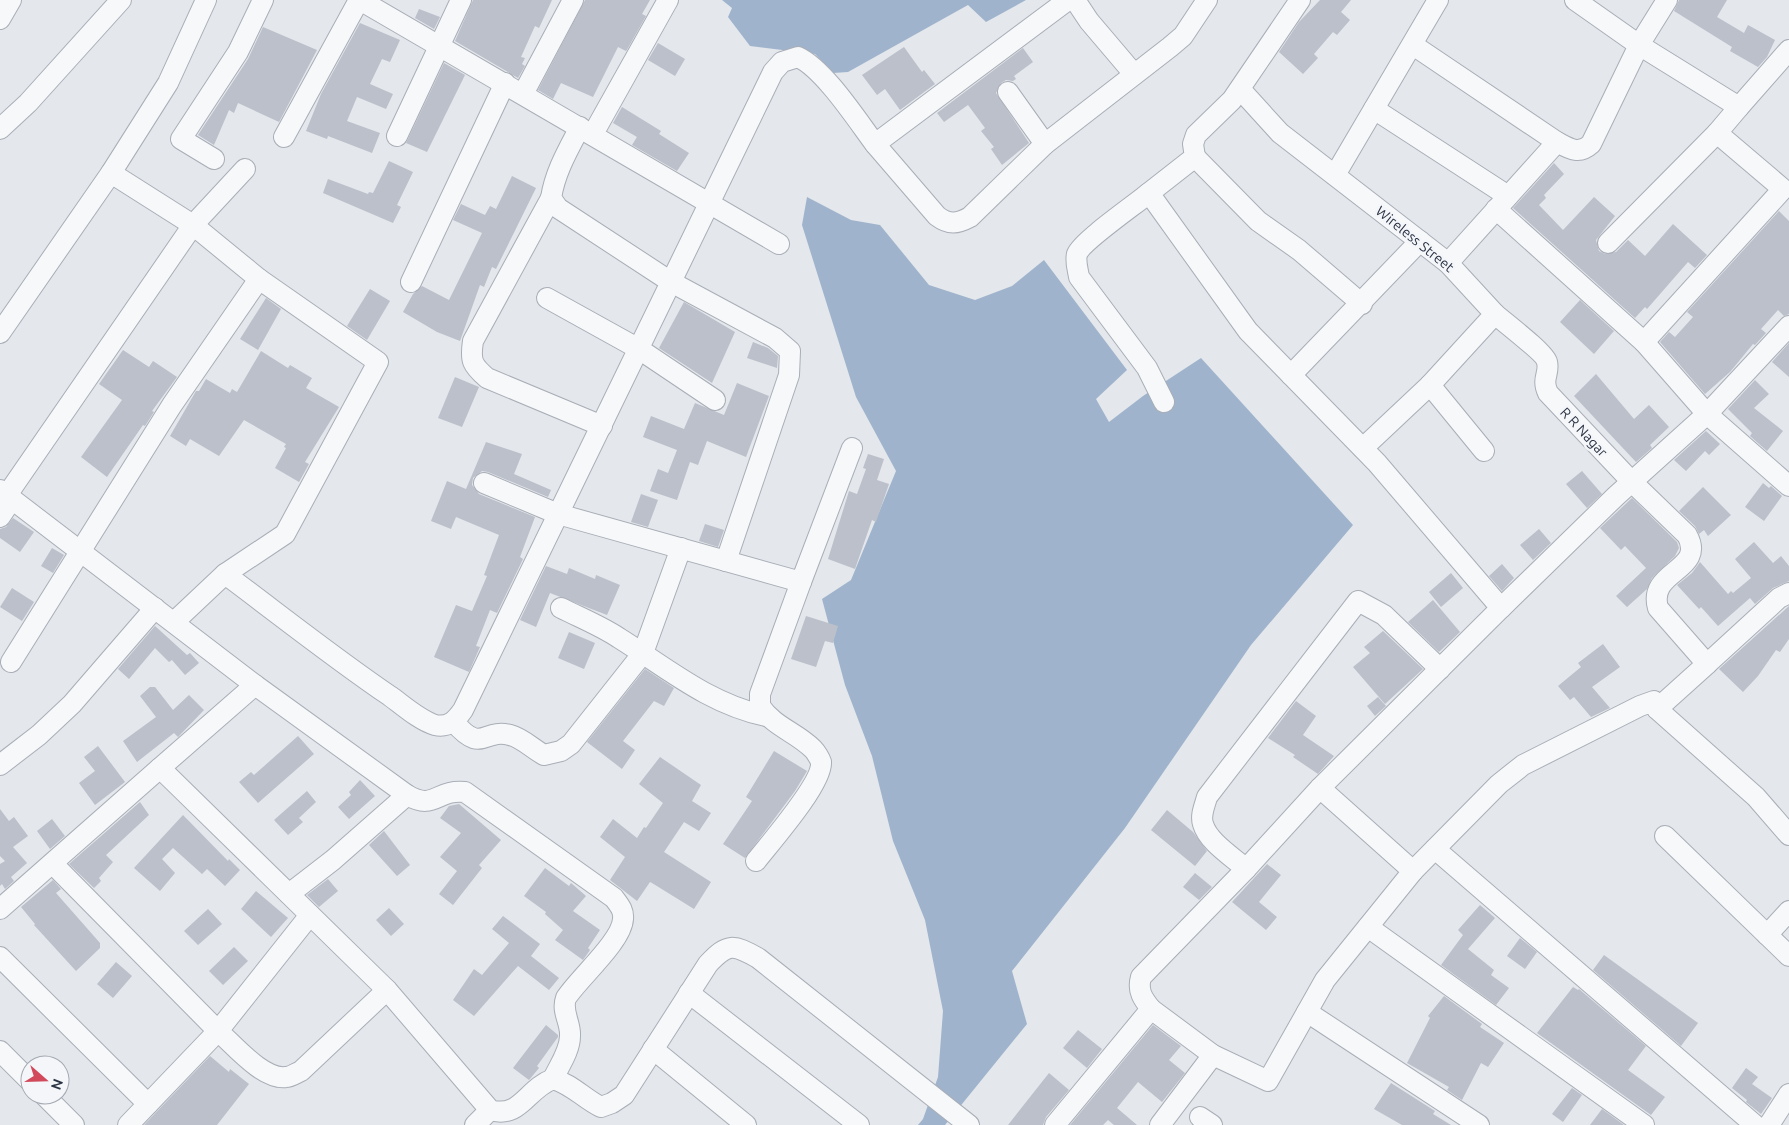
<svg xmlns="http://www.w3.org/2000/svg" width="1789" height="1125" font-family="Ubuntu,sans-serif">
<rect width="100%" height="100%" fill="#e4e7ec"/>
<!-- water -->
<g fill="#9fb4cc">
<path d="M722,0H1026L986,22L968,5L848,72L833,73L815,54L750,46L728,17L732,8Z"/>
<path d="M807,197L851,220L880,225L929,285L975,300L1012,286L1044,260L1127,370L1096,399L1109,422L1143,396L1201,358L1353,525L1251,645L1125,828L1012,971L1027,1024L945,1125H918L923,1119L938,1077L943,1011L925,920L893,841L872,756L845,685L822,599L851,580L896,471L856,397L802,225Z"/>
</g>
<!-- building -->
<g fill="#bbc0ca">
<path d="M473,0H552L539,28L535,26L521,57L525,58L522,64L525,66L518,78L455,41Z"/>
<path d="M585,0H650L642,14L646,16L628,48L626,51L618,47L593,97L561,83L553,99L538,90Z"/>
<path d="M1320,0H1351L1341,12L1350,20L1337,35L1333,32L1314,54L1318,58L1303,74L1279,52L1299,22Z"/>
<path d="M1679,0H1727L1717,17L1744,33L1748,25L1775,40L1767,57L1758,67L1730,51L1732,47L1674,11Z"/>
<path d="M419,9L440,17L434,29L415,18Z"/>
<path d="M360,23L400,40L390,62L382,59L370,84L393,94L386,109L357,97L347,121L380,133L372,153L328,136L327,139L306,131L321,94Z"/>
<path d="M263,27L317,50L279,122L238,103L234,113L229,110L214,145L198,135L248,59Z"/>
<path d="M658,43L685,59L675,76L648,60Z"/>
<path d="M904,47L922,72L924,70L935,84L900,110L885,89L877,95L862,75Z"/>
<path d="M1023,48L1033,62L1014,76L1016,79L1013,81L1006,80L1001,83L996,93L1029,143L1002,165L991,149L994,147L981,131L985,128L968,105L944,122L937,113Z"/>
<path d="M444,63L465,75L427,152L406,143Z"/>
<path d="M622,107L661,131L659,134L689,153L677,171L632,145L637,137L613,123Z"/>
<path d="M389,161L413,172L397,205L401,207L393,223L323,193L328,179L368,194L369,192L373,193Z"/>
<path d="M1554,163L1564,174L1544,195L1546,198L1539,205L1563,230L1594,197L1615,216L1596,240L1599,251L1605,254L1616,252L1628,240L1645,256L1673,224L1707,255L1695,268L1688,262L1647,309L1645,307L1635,318L1513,208Z"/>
<path d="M512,176L536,188L496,269L492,267L484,287L480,285L460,341L437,332L403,312L413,294L422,286L449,300L482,233L453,220L461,204L485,215L490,206L496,209Z"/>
<path d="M1779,211L1789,221V314L1784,316L1778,310L1761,329L1766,333L1755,345L1753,344L1730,372L1705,394L1660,342L1669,332L1675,337L1693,317L1687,312Z"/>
<path d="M370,289L390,301L367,340L347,326Z"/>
<path d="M266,298L281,309L258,350L240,339Z"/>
<path d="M1580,300L1614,331L1594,354L1560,322Z"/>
<path d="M684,302L735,332L712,383L659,348Z"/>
<path d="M753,342L768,348L778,356L777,368L747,358Z"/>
<path d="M1789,343V377L1772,362Z"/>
<path d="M123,350L149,367L153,361L177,377L152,411L154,412L145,426L143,425L107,477L81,457L122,400L99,384Z"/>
<path d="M261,351L288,368L290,365L312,378L306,388L339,407L305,462L309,464L299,482L275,468L286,448L284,447L286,444L244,420L219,456L190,439L186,446L170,436L196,391H199L206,379L230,393L232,389L237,392Z"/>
<path d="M1596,374L1634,419L1649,405L1669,427L1650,445L1652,448L1636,462L1574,396Z"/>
<path d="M455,377L479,387L462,427L438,418Z"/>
<path d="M1755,380L1769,394L1754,408L1783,431L1767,451L1750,436L1752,433L1728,409Z"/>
<path d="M737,383L769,396L746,457L707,441L698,465L690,462L677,500L650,491L658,469L668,473L677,450L643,437L651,416L684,429L695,403L724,415Z"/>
<path d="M1706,431L1720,444L1709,455L1705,451L1686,471L1674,460Z"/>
<path d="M486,442L522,454L514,474L551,490L548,497L488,472L482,471L473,478L472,485L479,494L535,517L520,557L523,559L497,613L490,610L476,646L480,647L469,672L434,657L456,605L472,611L487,576L484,575L499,535L456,517L451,529L431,521L447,481L466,489Z"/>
<path d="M868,454L884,459L877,480L889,484L876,522L872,520L855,569L828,559L849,491L857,494L866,469L863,468Z"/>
<path d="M1582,471L1602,494L1587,508L1566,484Z"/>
<path d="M1763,483L1769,488L1771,486L1782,496L1764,521L1745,507Z"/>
<path d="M1703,487L1731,515L1708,536L1704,530L1699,534L1695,526L1679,511Z"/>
<path d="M641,494L658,500L648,527L631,522Z"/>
<path d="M1632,498L1677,542L1679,548L1675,556L1652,578L1647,589L1627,607L1616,596L1646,568L1625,546L1621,550L1600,528Z"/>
<path d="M13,518L34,532L20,552L0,538V529L6,527Z"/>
<path d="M705,524L724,530L718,547L699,541Z"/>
<path d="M1539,529L1551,543L1533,560L1520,545Z"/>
<path d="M1754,542L1773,563L1781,556L1789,566V581L1773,588L1755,604L1750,598L1718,626L1701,607L1699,609L1677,585L1692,573L1700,562L1728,594L1731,591L1733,593L1751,578L1735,559Z"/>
<path d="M52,548L64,555L53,573L41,566Z"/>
<path d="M1502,564L1514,578L1502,591L1489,576Z"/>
<path d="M546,566L567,574L569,568L595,579L596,575L620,585L607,615L550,593L536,627L520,620Z"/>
<path d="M1451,573L1463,588L1441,607L1429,592Z"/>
<path d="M12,588L34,602L22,621L0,607Z"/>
<path d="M1433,600L1460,632L1439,652L1408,622Z"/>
<path d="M1789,606V639L1780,652L1776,650L1758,676L1743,692L1719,669Z"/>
<path d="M806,616L838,626L833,643L825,641L816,667L791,659Z"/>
<path d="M155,626L187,655L190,653L199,663L185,675L172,660L169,662L155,648L129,679L118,669Z"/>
<path d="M1383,631L1423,669L1385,704L1353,667L1370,653L1364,647Z"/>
<path d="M569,632L595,643L584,669L558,658Z"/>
<path d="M1603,644L1620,667L1592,687L1610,708L1591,717L1574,697L1570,700L1558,686L1581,667L1578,663Z"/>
<path d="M645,669L674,688L664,706L654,701L623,741L635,750L622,769L587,742Z"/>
<path d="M150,687H155L173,710L189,695L204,710L178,737L174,733L137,762L123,741L156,717L140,696Z"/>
<path d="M1378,697L1386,706L1375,716L1367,706Z"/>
<path d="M1296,701L1316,716L1303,735L1334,756L1318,774L1293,757L1295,755L1268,738Z"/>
<path d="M298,736L314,754L258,803L239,782L251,772L254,775Z"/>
<path d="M98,746L125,782L95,805L79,783L95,771L84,757Z"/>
<path d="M774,751L807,771L795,791L745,858L723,844L752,801L746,797Z"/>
<path d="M660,757L701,785L692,801L711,813L699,831L684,822L664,852L711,882L694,909L652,883L650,882L637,901L610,880L625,857L600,837L613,819L637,838L644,827L646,828L663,803L639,784Z"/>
<path d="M360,780L375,796L349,819L338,807L351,795L349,792Z"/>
<path d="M307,791L316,802L299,818L303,822L288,835L274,820Z"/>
<path d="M140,802L149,815L106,855L113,862L99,878L101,881L94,888L69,864Z"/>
<path d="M459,804L501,840L479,865L482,868L453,905L439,894L457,871L440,857L461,833L440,818L449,806Z"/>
<path d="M0,809L9,821L14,817L28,836L13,847L27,863L11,877L14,881L5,889L2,884L0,886V864L5,861L0,856Z"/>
<path d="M1167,810L1193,832L1207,851L1195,866L1151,830Z"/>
<path d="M183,815L228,861L229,859L240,870L225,886L207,869L202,874L173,848L162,859L175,873L160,891L134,868Z"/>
<path d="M52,819L65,836L50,849L37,831Z"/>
<path d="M384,831L410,865L397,876L369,845Z"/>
<path d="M1267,864L1281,875L1259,902L1277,917L1266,930L1232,902Z"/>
<path d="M545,868L569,886L571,883L586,896L573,911L600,930L588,948L590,950L583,960L555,940L563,930L545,914L546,912L524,896Z"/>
<path d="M1195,873L1212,887L1199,900L1183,887Z"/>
<path d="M328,879L338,891L319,907L307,895Z"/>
<path d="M53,880L61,889L56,893L100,943V948L76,971L34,925L35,924L21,907Z"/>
<path d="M256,891L288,918L271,937L241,909Z"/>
<path d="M1480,905L1495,918L1468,949L1494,970L1491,975L1509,988L1496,1005L1441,965L1463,935L1458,930Z"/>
<path d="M389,908L404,924L391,936L376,920Z"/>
<path d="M208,909L222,924L198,945L184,931Z"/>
<path d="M503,916L540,944L531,956L559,978L549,990L518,966L474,1016L453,1000L474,969L482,975L509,943L492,929Z"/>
<path d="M1520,938L1537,952L1525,969L1507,956Z"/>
<path d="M234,947L248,961L223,985L209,971Z"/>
<path d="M1604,955L1698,1023L1681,1046L1593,970Z"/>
<path d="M116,962L132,976L113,998L97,984Z"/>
<path d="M1573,987L1578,990L1579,989L1646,1046L1628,1070L1665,1097L1651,1115L1537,1033Z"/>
<path d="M1444,996L1482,1024L1480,1027L1504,1043L1488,1067L1481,1063L1462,1100L1447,1090L1449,1087L1407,1063L1430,1018L1428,1016Z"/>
<path d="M546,1025L558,1035V1037L537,1066L539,1068L529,1080L513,1068Z"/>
<path d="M1153,1025L1181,1046L1169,1060L1185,1073L1162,1102L1138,1082L1117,1108L1137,1125H1114L1108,1120L1103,1125H1070Z"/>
<path d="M1078,1030L1102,1049L1087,1068L1063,1048Z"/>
<path d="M210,1056L229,1072L230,1069L249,1084L217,1125H144Z"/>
<path d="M1746,1068L1758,1077L1752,1084L1772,1098L1761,1114L1746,1102L1747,1100L1732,1088Z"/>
<path d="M1049,1073L1069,1090L1046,1117L1043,1125H1008Z"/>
<path d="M1391,1083L1435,1111L1433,1114L1451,1125H1402L1374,1109Z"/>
<path d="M1572,1088L1582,1095L1563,1122L1552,1114Z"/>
<path d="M1602,1109L1624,1125H1590Z"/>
</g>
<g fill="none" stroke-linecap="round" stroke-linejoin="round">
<defs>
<g id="minor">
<path d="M360,0L779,244"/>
<path d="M1075,0L1089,21L1134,74"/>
<path d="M1300,0L1232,100L1196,135L1193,144L1195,157L1149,193L1248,331L1377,463L1501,608L1320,788"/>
<path d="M0,19L11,0"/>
<path d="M1413,45L1557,142"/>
<path d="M1240,89L1280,133L1448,263L1495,314L1430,385L1484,451"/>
<path d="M1008,92L1045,144"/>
<path d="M523,94L573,0"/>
<path d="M1739,107L1789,50"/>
<path d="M1374,109L1508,196"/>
<path d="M580,127C568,150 555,172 551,198L558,208L671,282L775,338L790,351L789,375L726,561"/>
<path d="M0,129L28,103L121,0"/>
<path d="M593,134L668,0"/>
<path d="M397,136L461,0"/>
<path d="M284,137L359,0"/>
<path d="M875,144L937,216C949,225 957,224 970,217L1045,144L1170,47L1183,36L1207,0"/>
<path d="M1195,157L1258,221L1299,250L1362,304"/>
<path d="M214,159L181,139L238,52L263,0"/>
<path d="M111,173L193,225L259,279L378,362L285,534L225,574"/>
<path d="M1335,175L1438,0"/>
<path d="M1149,193C1136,204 1082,241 1077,254C1075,262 1078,270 1079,277L1147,368L1164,402"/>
<path d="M551,198L473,341C470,361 472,365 487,378L602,426"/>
<path d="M1496,209L1644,342L1783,189L1717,133L1739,107L1639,45L1575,0"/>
<path d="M1608,243L1717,133"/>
<path d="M1448,263L1557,142C1570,149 1579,155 1591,144L1639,45L1667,0"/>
<path d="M411,282L505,83"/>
<path d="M547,298L639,349L715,400"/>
<path d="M1495,314C1504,322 1545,353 1547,362C1550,374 1541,378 1548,393L1632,482L1687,535C1707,571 1647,570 1658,608L1707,664L1657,709L1756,797L1789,835"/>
<path d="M0,333L111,173L168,83L206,0"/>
<path d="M1644,342L1707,414L1789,486"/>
<path d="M1291,375L1420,241"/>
<path d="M1363,448L1430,385"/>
<path d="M484,483L558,514L801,582L852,448"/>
<path d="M0,490L255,685L160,768L387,990L490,1110C521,1119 526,1089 553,1079C572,1084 584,1099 601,1107L612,1103L624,1095L708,964C728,943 733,944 758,958L969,1125"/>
<path d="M7,495L193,225L245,169"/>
<path d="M0,517L12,499"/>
<path d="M561,608C581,618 601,626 619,638C667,668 709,704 766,716"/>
<path d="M1501,608L1616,496L1707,414L1789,326"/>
<path d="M174,622L225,574C280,615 334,658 390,696C404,706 419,720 435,725C449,728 456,720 463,710L773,72L782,62L798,57C824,69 857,120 875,144L1068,0"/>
<path d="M11,662L172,405L259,279"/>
<path d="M1707,664L1779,598L1789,593"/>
<path d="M255,685L407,795C435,811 436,789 465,792L614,898C619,905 624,910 623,919C622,941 579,978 566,998C561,1012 571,1022 570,1036C570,1051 559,1066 553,1079"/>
<path d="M454,722C482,755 483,728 510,735C522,738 533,749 544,755L561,751L571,744L643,653L681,548"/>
<path d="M0,765L39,735L72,704L155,608"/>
<path d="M1665,836L1789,956"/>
<path d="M1435,849L1755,1125"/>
<path d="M756,861C770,843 823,783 821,762C820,759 816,752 813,749C796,732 774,727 760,706V694L801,582"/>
<path d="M53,864L218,1031L128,1125"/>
<path d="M1413,871L1499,784L1523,765L1640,706L1654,701L1657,709"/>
<path d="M289,894L333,860L407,795"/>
<path d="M0,909L160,768"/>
<path d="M310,915L218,1031C234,1045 263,1080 286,1077C291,1077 296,1073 301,1071L387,990"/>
<path d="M1368,927L1644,1125"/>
<path d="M1767,935L1789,911"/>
<path d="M0,957L148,1104"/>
<path d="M689,993L859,1125"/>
<path d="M1151,1009C1143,999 1137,991 1141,977L1246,869"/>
<path d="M1307,1012L1479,1125"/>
<path d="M653,1049L746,1125"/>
<path d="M0,1051L30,1081"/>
<path d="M44,1095L74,1125"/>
<path d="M1200,1117L1212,1125"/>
<path d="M475,1125L490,1110"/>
<path d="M1055,1125L1151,1009L1213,1055L1268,1081L1325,980L1413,871L1320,788L1246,869C1233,857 1208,842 1203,824C1200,815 1205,805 1207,797L1358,601L1384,615L1440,669"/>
<path d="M1160,1125L1213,1055"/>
<path d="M1769,1125L1789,1094"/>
</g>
</defs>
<!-- minor casing -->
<use href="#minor" stroke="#a9aeb7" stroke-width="22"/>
<!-- minor -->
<use href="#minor" stroke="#f7f8fa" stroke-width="20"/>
</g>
<g text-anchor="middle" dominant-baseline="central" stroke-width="5" stroke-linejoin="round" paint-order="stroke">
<!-- street labels -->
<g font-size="14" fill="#2b3445" stroke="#f4f6f9">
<text transform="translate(1415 239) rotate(39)">Wireless Street</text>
<text transform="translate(1584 432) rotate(47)">R R Nagar</text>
</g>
</g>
<!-- north arrow -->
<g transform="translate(45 1080) rotate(110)"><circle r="24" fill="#f4f6f9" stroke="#a4a8b1"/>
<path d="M0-4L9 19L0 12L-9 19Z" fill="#d1495b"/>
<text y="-8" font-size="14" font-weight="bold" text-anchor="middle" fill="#2b3445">N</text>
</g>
</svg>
